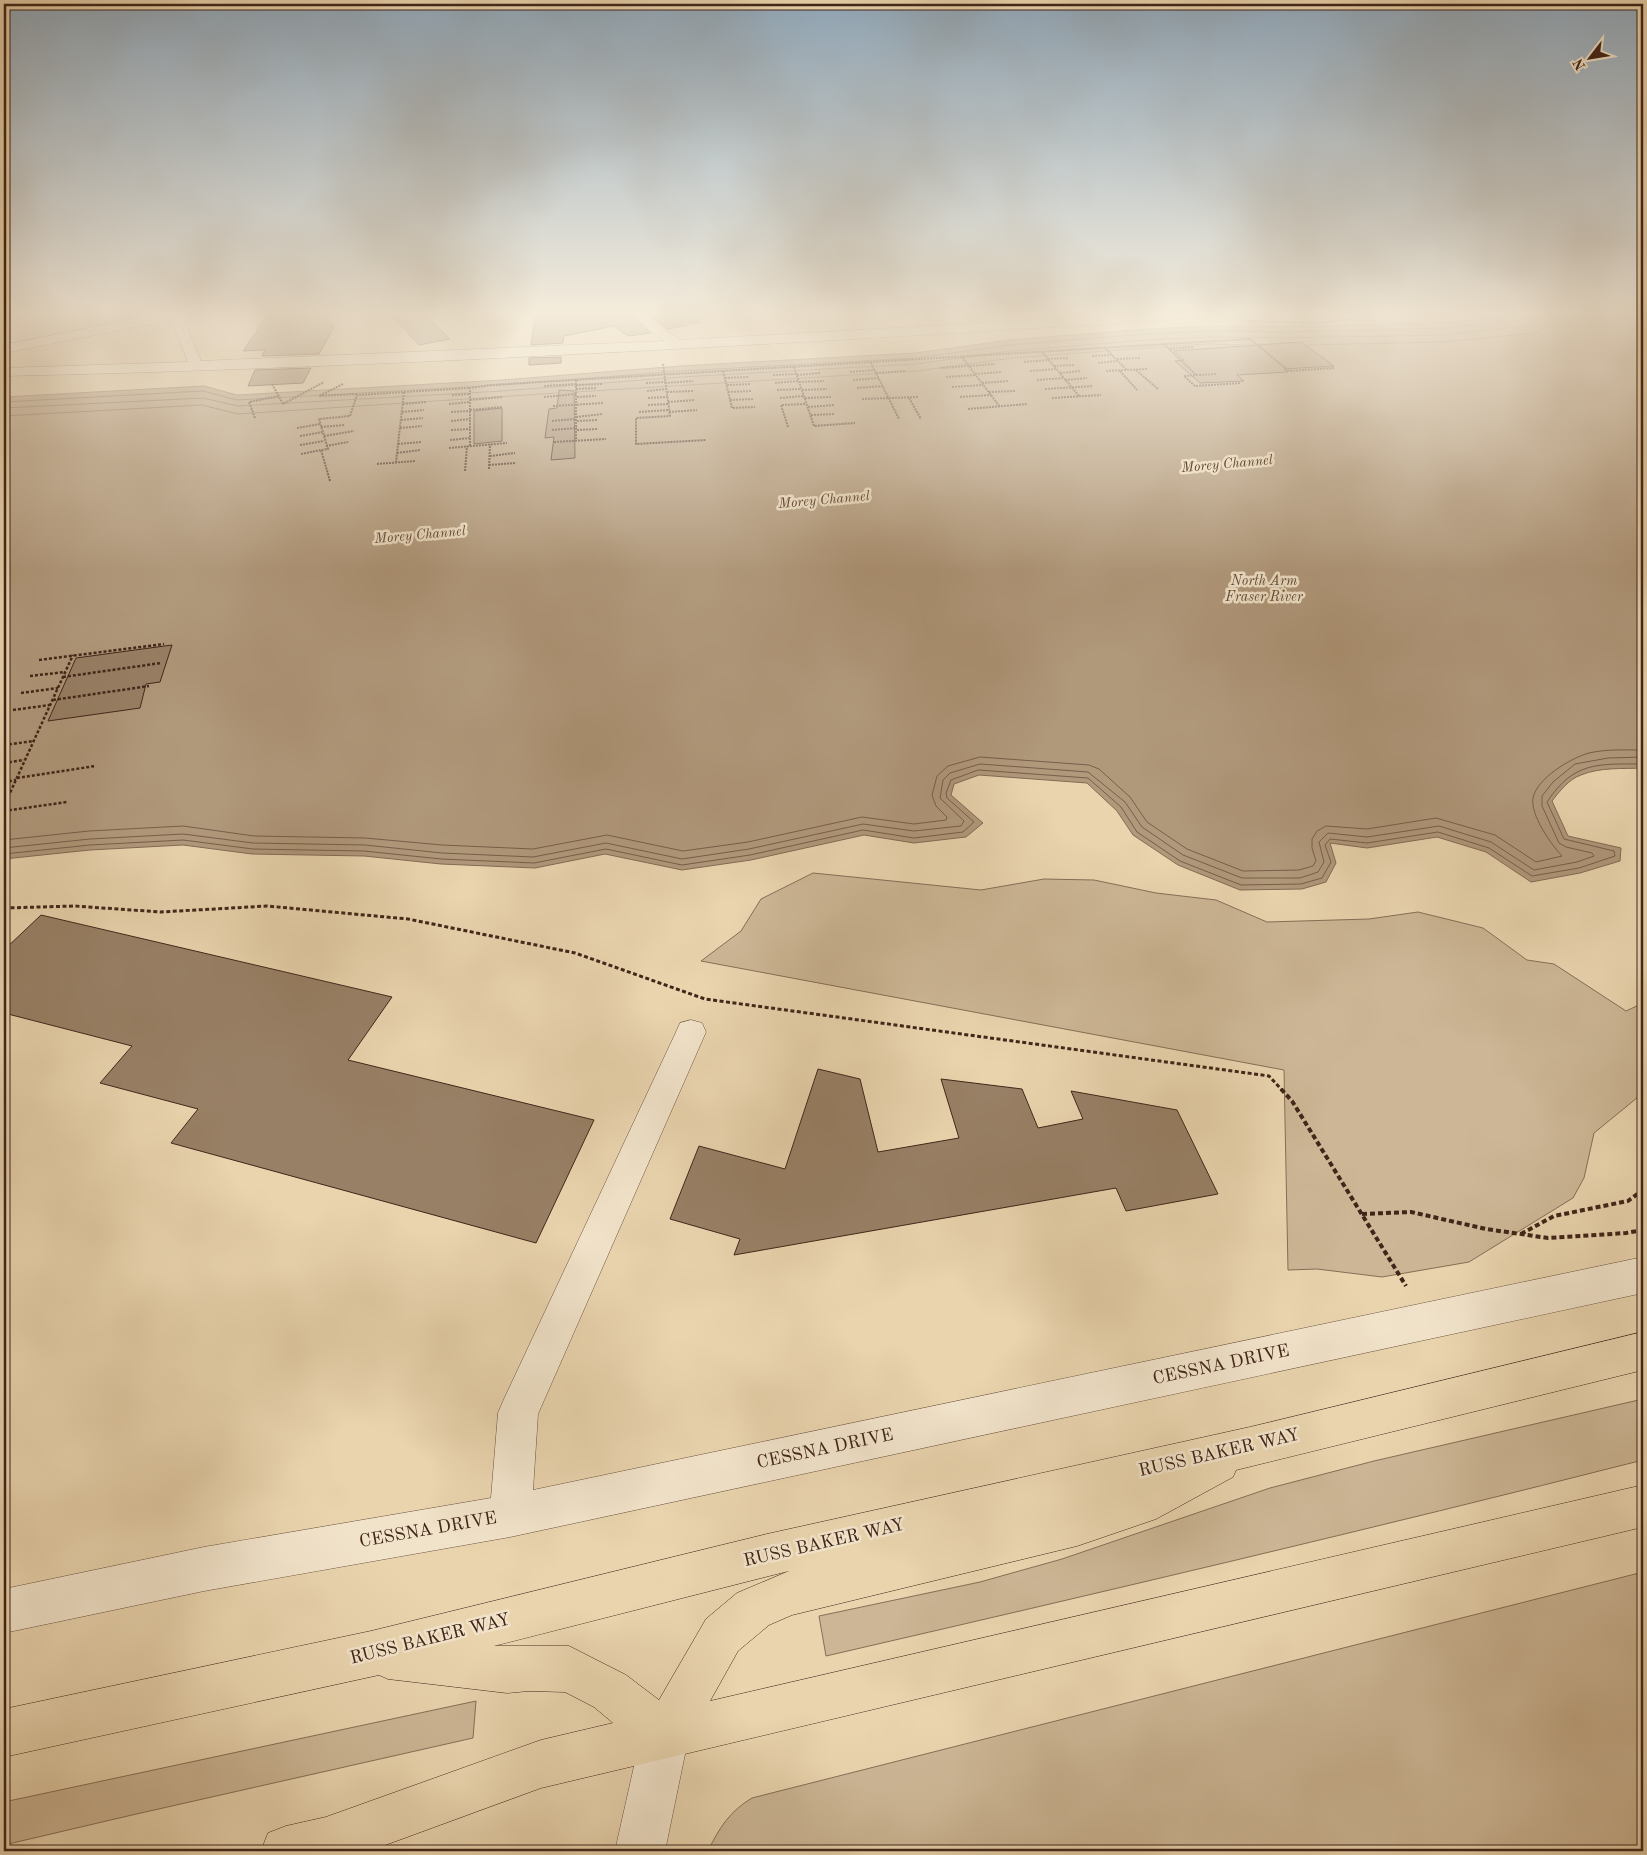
<svg xmlns="http://www.w3.org/2000/svg" width="1647" height="1855" font-family="'Old Standard TT',serif">
<rect width="100%" height="100%" fill="#e9d4ae"/>
<filter id="stains"><feTurbulence type="fractalNoise" baseFrequency=".004" numOctaves="4"/><feColorMatrix values="0 0 0 0 .2 0 0 0 0 .09 0 0 0 0 .02 0 0 0 .5 -.17"/></filter>
<radialGradient id="worn" r=".72"><stop offset=".6" stop-color="#630" stop-opacity="0"/><stop offset="1" stop-color="#630" stop-opacity=".3"/></radialGradient>
<!-- green -->
<g fill="#ccb695" stroke="#866e57">
<path d="M1303,312H1558L1441,323L1283,327L1249,326L1232,314Z"/>
<path d="M813,873L981,890L1044,879L1094,880L1156,893L1216,900L1267,922L1369,919L1418,912L1483,928L1527,960L1554,964L1626,1011L1643,1003V1093L1594,1133L1584,1178L1573,1198L1469,1262L1382,1277L1317,1269L1288,1270L1284,1070L701,961L741,931L761,899Z"/>
<path d="M1643,1399V1460C1372,1529 1099,1593 826,1656L819,1616L980,1582L1062,1559L1270,1488L1374,1461Z"/>
<path d="M1643,1572V1851H708C719,1828 730,1811 752,1798Z"/>
<path d="M476,1701L473,1738L132,1815L4,1845V1802Z"/>
</g>
<!-- water -->
<path fill="#b0987b" stroke="#846a54" d="M1558,312H1643V768C1623,769 1600,767 1581,775C1569,779 1559,792 1552,801L1568,836L1621,848L1620,861L1580,873L1531,882L1486,852L1437,837L1367,848L1330,843L1336,863L1326,882L1302,889L1240,890L1178,865L1133,835L1117,811L1087,783L979,775L954,784L951,795L983,823L966,837L914,843L864,835L751,860L682,870L605,854L535,868L441,864L364,856L252,854L183,845L90,850L4,859V397L204,386L237,395L502,380L680,366L915,353L1010,340L1146,329L1209,326L1283,327L1441,323Z"/>
<g fill="none" stroke-linecap="round" stroke-linejoin="round">
<!-- shore -->
<g stroke="#785e4a" stroke-width="1">
<path d="M1308,345L1442,342L1536,333L1548,326L1553,312"/>
<path d="M575,392L917,371L1012,358L1147,348L1210,344L1242,345"/>
<path d="M4,402L203,391L237,400L502,385L680,371L916,358L1010,345L1146,334L1209,331L1283,332L1441,328L1534,319L1538,317L1539,312"/>
<path d="M4,408L203,398L238,406L502,391L681,377L916,364L1011,351L1147,340L1210,337L1283,338L1441,335L1536,325L1543,320L1545,312"/>
<path d="M4,416L202,405L238,414L557,393"/>
<path d="M4,840L89,831L183,826L254,836L365,838L442,845L533,849L607,835L683,851L748,842L862,817L914,824L946,820L947,817L936,806L932,795L937,776L948,766L980,757L1089,765L1099,769L1130,797L1147,822L1187,849L1243,871L1299,870L1313,866L1316,861L1312,848V839L1317,831L1326,826L1367,829L1436,818L1495,835L1536,862L1562,856C1551,844 1530,815 1533,798C1537,778 1571,758 1589,753C1606,749 1625,750 1643,750"/>
<path d="M4,848L90,839L183,834L253,843L365,845L442,853L533,857L606,843L682,859L749,849L863,824L914,831L961,826L964,821L940,798L943,780L950,773L980,764L1088,772L1125,802L1142,827L1183,855L1242,878H1300L1318,872L1324,862L1319,842L1328,833L1367,837L1439,826L1491,842L1534,870L1577,862L1594,856L1592,853L1566,847L1559,843L1542,806V796L1553,782L1575,764L1608,758L1643,757"/>
<path d="M4,854L90,845L183,840L253,849L364,851L441,859L534,863L606,849L682,865L750,855L863,830L914,838L963,832L974,822L947,798L946,793L951,780L978,770L1088,778L1121,807L1137,832L1180,861L1241,885L1301,884L1322,878L1331,862L1325,845L1330,839L1367,843L1438,832L1489,848L1532,876L1579,868L1615,856L1614,851L1564,839L1547,802C1574,761 1598,764 1643,764"/>
</g>
</g>
<!-- building -->
<g fill="#988066" stroke="#412519">
<path d="M270,312H323L334,327L319,354L262,356L265,350L243,351Z"/>
<path d="M389,312H423L450,339L419,345Z"/>
<path d="M536,312H627L651,333L628,336L614,326L564,336L563,343L531,345Z"/>
<path d="M645,312H700L701,322L668,329Z"/>
<path d="M1301,342L1334,366L1284,369L1288,372L1237,375L1244,381L1200,383L1175,361L1184,360L1174,351Z"/>
<path d="M561,357V363L529,365V358Z"/>
<path d="M311,368L303,383L248,386L255,370Z"/>
<path d="M559,390L574,391L575,458L551,460L554,437L545,438L549,409L557,408Z"/>
<path d="M502,408V441L474,444V411Z"/>
<path d="M172,645L160,682L146,684L140,708L48,721L76,658Z"/>
<path d="M41,915L392,997L348,1060L594,1120L536,1243L171,1143L198,1109L100,1083L132,1046L4,1013V950Z"/>
<path d="M818,1069L860,1079L878,1152L959,1138L941,1079L1022,1089L1038,1128L1083,1119L1071,1091L1177,1110L1218,1194L1126,1211L1116,1188L734,1255L740,1239L670,1219L699,1146L785,1169Z"/>
</g>
<g fill="none" stroke-linecap="round" stroke-linejoin="round">
<defs>
<g id="minor">
<path d="M168,312H180L182,315L201,361L664,341L629,312H642L680,340L1177,312H1239L1233,316C824,341 414,367 4,376V368L188,362L171,320L4,353V345Z"/>
<path d="M691,1020L702,1023L706,1032L538,1414L533,1490L1643,1257V1293L510,1537L204,1591L4,1633V1589L204,1547L491,1498L498,1413L504,1399L676,1032L680,1023Z"/>
<path d="M665,1711L682,1718L689,1735L665,1851H615L641,1735L648,1718Z"/>
</g>
<path id="major" d="M1643,1332V1370L1236,1470L1233,1477L1156,1519L1077,1546L792,1615L769,1625L738,1651L710,1701L1643,1485V1527L541,1788L369,1851H261L268,1833L286,1826L326,1817L541,1740L613,1723L594,1707L565,1692L529,1691L507,1693L388,1679L379,1675L4,1757V1709L371,1631L767,1534L1250,1427ZM789,1571L737,1593L706,1619L659,1700L626,1675L569,1646H494Z"/>
</defs>
<!-- minor casing -->
<use href="#minor" stroke="#6b513e" stroke-width="1"/>
<!-- major casing -->
<use href="#major" stroke="#412519" stroke-width="1"/>
<!-- path-far3 -->
<g stroke="#412519" stroke-width="2" stroke-dasharray="2 1" stroke-linecap="butt">
<path d="M1262,312L1270,316L1373,315"/>
<path d="M1399,314L1430,315L1482,312"/>
<path d="M1248,321L1319,323L1405,312"/>
<path d="M1164,344L1196,375"/>
<path d="M1106,349L1127,370"/>
<path d="M1170,349L1194,347"/>
<path d="M1043,353L1079,396"/>
<path d="M1092,356L1111,355"/>
<path d="M962,357L1000,407"/>
<path d="M1048,359L1069,358"/>
<path d="M1117,359L1140,358"/>
<path d="M1024,362L1049,360"/>
<path d="M871,363L899,419"/>
<path d="M1098,363L1117,361"/>
<path d="M663,364L670,416L636,418V444L706,440"/>
<path d="M1054,366L1075,365"/>
<path d="M794,367L814,426L855,423"/>
<path d="M940,368L995,364"/>
<path d="M1136,370L1158,389"/>
<path d="M723,371L732,408L755,407"/>
<path d="M1030,371L1056,369"/>
<path d="M1106,371L1147,369"/>
<path d="M1120,371L1137,390"/>
<path d="M850,372L875,370"/>
<path d="M876,373L906,371"/>
<path d="M1060,373L1081,371"/>
<path d="M975,374L1002,372"/>
<path d="M1216,374L1184,376L1195,386L1241,383"/>
<path d="M773,375L797,374"/>
<path d="M797,375L821,373"/>
<path d="M946,377L975,375"/>
<path d="M725,378L748,377"/>
<path d="M576,380V441"/>
<path d="M853,380L879,378"/>
<path d="M1037,380L1064,378"/>
<path d="M1065,380L1087,378"/>
<path d="M799,382L824,381"/>
<path d="M646,383L665,382"/>
<path d="M665,383L693,381"/>
<path d="M775,383L799,381"/>
<path d="M982,383L1008,381"/>
<path d="M272,384L283,404L324,382"/>
<path d="M343,384L319,396L358,394"/>
<path d="M576,385L602,384"/>
<path d="M727,385L751,384"/>
<path d="M544,386L576,384"/>
<path d="M952,387L983,385"/>
<path d="M857,388L883,386"/>
<path d="M576,389L597,388"/>
<path d="M1045,389L1093,386"/>
<path d="M777,390L801,389"/>
<path d="M802,390L827,389"/>
<path d="M647,391L666,389"/>
<path d="M404,392L470,388"/>
<path d="M667,392L693,391"/>
<path d="M728,392L751,391"/>
<path d="M989,392L1015,391"/>
<path d="M452,395L470,394"/>
<path d="M544,397L576,394"/>
<path d="M577,397L596,396"/>
<path d="M960,397L991,395"/>
<path d="M648,398L667,397"/>
<path d="M780,398L804,396"/>
<path d="M805,398L831,397"/>
<path d="M909,398L921,419"/>
<path d="M1052,398L1101,395"/>
<path d="M862,399L919,397"/>
<path d="M470,400L502,397"/>
<path d="M730,400L754,399"/>
<path d="M668,402L695,400"/>
<path d="M403,404L426,402"/>
<path d="M449,404L470,402"/>
<path d="M648,405L668,404"/>
<path d="M553,406L604,403"/>
<path d="M808,407L834,405"/>
<path d="M968,409L1027,404"/>
<path d="M470,410L502,407"/>
<path d="M402,412L424,410"/>
<path d="M451,412L470,411"/>
<path d="M639,412L669,410"/>
<path d="M669,412L697,410"/>
<path d="M811,415L835,414"/>
<path d="M576,417L603,414"/>
<path d="M255,418L249,402L279,396"/>
<path d="M401,420L423,418"/>
<path d="M451,421L470,419"/>
<path d="M552,421L576,419"/>
<path d="M577,421L597,420"/>
<path d="M321,427L345,425"/>
<path d="M788,427L781,405L806,404"/>
<path d="M297,428L320,424"/>
<path d="M400,428L422,426"/>
<path d="M451,430L470,429"/>
<path d="M552,430L577,428"/>
<path d="M577,430L597,429"/>
<path d="M300,436L323,432"/>
<path d="M324,436L354,431"/>
<path d="M450,440L470,438"/>
<path d="M554,442L606,439"/>
<path d="M398,444L421,442"/>
<path d="M300,445L324,441"/>
<path d="M326,446L348,442"/>
<path d="M470,446V388L491,385L1250,339L1289,371L1334,368"/>
<path d="M449,448L507,443"/>
<path d="M397,453L420,450"/>
<path d="M301,454L321,450"/>
<path d="M490,456L515,453"/>
<path d="M377,464L415,461"/>
<path d="M489,465L515,463"/>
<path d="M489,469L490,444"/>
<path d="M465,471L467,446"/>
<path d="M330,481L321,450L328,449L319,419L350,416L357,395L404,392L396,462"/>
</g>
<!-- path-far2 -->
<g stroke="#412519" stroke-width="2.5" stroke-dasharray="3 2" stroke-linecap="butt">
<path d="M39,660L164,644"/>
<path d="M30,676L65,672"/>
<path d="M63,677L161,663"/>
<path d="M21,693L58,688"/>
<path d="M53,700L149,686"/>
<path d="M13,710L50,705"/>
<path d="M4,745L34,741"/>
<path d="M4,763L24,760"/>
<path d="M17,778L95,766"/>
<path d="M4,782L16,780"/>
<path d="M4,806L73,655"/>
<path d="M4,811L67,802"/>
</g>
<!-- path-far1 -->
<path stroke="#412519" stroke-width="3" stroke-dasharray="4 2.5" stroke-linecap="butt" d="M4,908L74,906L161,912L267,906L408,919L575,953L705,999L1269,1076L1282,1090"/>
<!-- path -->
<g stroke="#412519" stroke-width="4" stroke-dasharray="5 3" stroke-linecap="butt">
<path d="M1281,1089L1292,1101L1406,1286"/>
<path d="M1362,1214L1411,1212L1486,1229L1548,1238L1626,1233L1643,1230"/>
<path d="M1521,1234L1554,1216L1628,1201L1643,1190"/>
</g>
<!-- minor -->
<use href="#minor" fill="#f1e3ca" fill-rule="evenodd"/>
<!-- major -->
<use href="#major" fill="#e9d4ae" fill-rule="evenodd"/>
</g>
<!-- sky -->
<linearGradient id="sky" x2="0" y2="1"><stop stop-color="#91a9bc"/><stop offset="0.55" stop-color="#f5ecdb"/><stop offset="1" stop-color="#f5ecdb" stop-opacity="0"/></linearGradient>
<rect width="1647" height="571" fill="url(#sky)"/>
<g text-anchor="middle" dominant-baseline="central" stroke-width="5" stroke-linejoin="round" paint-order="stroke">
<!-- far-water labels -->
<g font-size="14" font-style="italic" fill="#624836" stroke="#f1e3ca">
<text transform="translate(1227 464) rotate(-5)">Morey Channel</text>
<text transform="translate(824 500) rotate(-5)">Morey Channel</text>
<text transform="translate(420 535) rotate(-5)">Morey Channel</text>
<text x="1264" y="581">North Arm<tspan x="1264" dy="16">Fraser River</tspan></text>
</g>
<!-- near-street labels -->
<g font-size="18" fill="#412519" stroke="#f1e3ca">
<text transform="translate(1221 1365) rotate(-12)">CESSNA DRIVE</text>
<text transform="translate(825 1449) rotate(-12)">CESSNA DRIVE</text>
<text transform="translate(1219 1453) rotate(-13)">RUSS BAKER WAY</text>
<text transform="translate(428 1530) rotate(-10)">CESSNA DRIVE</text>
<text transform="translate(824 1543) rotate(-13)">RUSS BAKER WAY</text>
<text transform="translate(430 1639) rotate(-14)">RUSS BAKER WAY</text>
</g>
</g>
<!-- margin -->
<rect width="1647" height="1855" fill="none" stroke="#e9d4ae" stroke-width="20"/>
<rect x="5" y="5" width="1637" height="1845" fill="none" stroke="#412519" stroke-width="2.5"/>
<rect x="10" y="10" width="1627" height="1835" fill="none" stroke="#412519"/>
<!-- north arrow -->
<g transform="translate(1590 58) rotate(239)" stroke="#f1e3ca" stroke-width="4" paint-order="stroke">
<path d="M0-4L9 19L0 12L-9 19Z" fill="#412519"/>
<text y="-8" font-size="14" font-weight="bold" text-anchor="middle" fill="#412519">N</text>
</g>
<rect width="100%" height="100%" filter="url(#stains)"/>
<rect width="100%" height="100%" fill="url(#worn)"/>
</svg>
